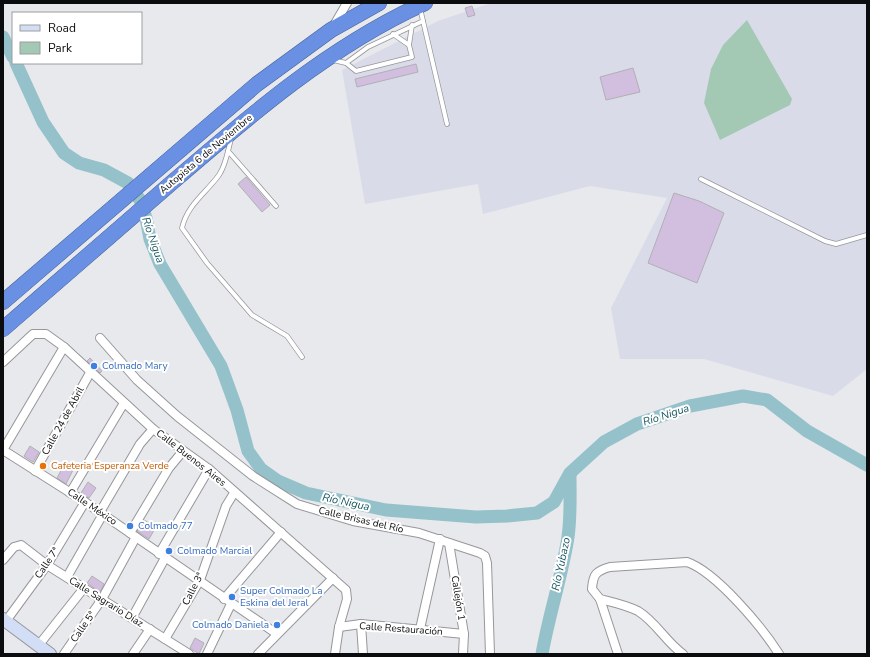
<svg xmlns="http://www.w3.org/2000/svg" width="870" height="657" font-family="'Nunito Sans',sans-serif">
<rect width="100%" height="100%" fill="#e7e9ed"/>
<!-- built -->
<path fill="#d9dce8" d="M491,3H867V369L833,396L704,359H620L611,308L667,198L590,186L483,214L478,184L365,204L342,70L438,21Z"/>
<!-- green -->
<path fill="#a3c8b3" d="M747,20L792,99L790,105L720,140L704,103L711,69L723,45Z"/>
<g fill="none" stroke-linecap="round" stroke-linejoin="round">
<!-- river -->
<g stroke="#94c1ca" stroke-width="13">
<path d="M3,37L13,57"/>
<path d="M16,63L43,122L64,153L79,163L104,170L128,183L140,200L146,218L150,239L160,264L221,366L237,410L248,451L261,469L278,481L306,493L386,510L476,517L507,516L537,513L554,502L570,473L604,442L637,424L690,406L743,396L767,400L807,431L867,465"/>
<path d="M542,654C549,614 562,576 568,537C571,516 570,495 570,475"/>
</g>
</g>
<!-- building -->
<g fill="#d2bfdf" stroke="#b1afb3">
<path d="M472,6L475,15L468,17L465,8Z"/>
<path d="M416,64L418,72L357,87L355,79Z"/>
<path d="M633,68L640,92L606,100L600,77Z"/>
<path d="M246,177L270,205L262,212L238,184Z"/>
<path d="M674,193L699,201L724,213L697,283L648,263Z"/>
<path d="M90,358L102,371L100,373L87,361Z"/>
<path d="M30,446L39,452L33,462L24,456Z"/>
<path d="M64,465L73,470L66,484L57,478Z"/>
<path d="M88,482L96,488L89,498L81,493Z"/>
<path d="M144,520L156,527L149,539L137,531Z"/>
<path d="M92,576L104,584L100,592L87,583Z"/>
<path d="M195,638L204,643L199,654L190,648Z"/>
</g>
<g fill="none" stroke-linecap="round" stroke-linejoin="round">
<defs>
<g id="lane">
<path d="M420,8L447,124"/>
<path d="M409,45L412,25"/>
<path d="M333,60L346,63L356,71L412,57L409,45L393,34"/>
<path d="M346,63L368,47L423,21"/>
<path d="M231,139C228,150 226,165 219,175C206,193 187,205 182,228L207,263L252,315L287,336L302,357"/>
<path d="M228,151L276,206"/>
<path d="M701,179L825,241L836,244L867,235"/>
</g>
<g id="street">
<path d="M333,27L347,3"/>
<path d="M100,338L137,380L177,416L253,476L297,504L353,521L419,533L480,553L485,556L487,563L490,654"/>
<path d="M3,362L33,334H46L64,347L153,429L209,469L346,590L347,599L339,627L335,654"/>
<path d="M3,450L85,502L277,634"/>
<path d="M3,450L64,347"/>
<path d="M35,471L91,371"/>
<path d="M70,493L124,403"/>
<path d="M100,512L140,444L153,429"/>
<path d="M130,533L169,468L183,451"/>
<path d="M449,543L464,634L463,654"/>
<path d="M159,554L209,469"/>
<path d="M3,560L14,547L21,545L47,565L189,654"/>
<path d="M67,577L103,514"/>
<path d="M224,599L281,532"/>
<path d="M600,599C612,602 626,605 638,611C656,622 666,642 683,654"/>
<path d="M132,618L165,558"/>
<path d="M6,621L47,565L85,502"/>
<path d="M361,624L363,654"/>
<path d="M339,627L361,624L464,634"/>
<path d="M420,629L440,539"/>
<path d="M165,639L200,580L226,506L234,493"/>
<path d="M38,646L84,588"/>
<path d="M64,654L102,599L136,537"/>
<path d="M133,654L150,629"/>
<path d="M207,654L231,604"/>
<path d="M258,654L333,578"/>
<path d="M618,654L600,599L592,589C593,574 596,571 610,567L687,562C716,572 762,627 779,654"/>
</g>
<path id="secondary" d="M3,619L50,654"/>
<g id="highway">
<path d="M3,302L257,84L331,30L379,3"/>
<path d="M3,329C58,281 113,234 168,186C248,117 328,47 425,3"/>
</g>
</defs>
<!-- lane casing -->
<use href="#lane" stroke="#96979b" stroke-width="5.5"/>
<!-- street casing -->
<use href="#street" stroke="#96979b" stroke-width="10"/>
<!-- secondary casing -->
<use href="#secondary" stroke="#96979b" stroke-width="14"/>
<!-- highway casing -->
<use href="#highway" stroke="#486297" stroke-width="16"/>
<!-- lane -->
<use href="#lane" stroke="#fff" stroke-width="4"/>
<!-- street -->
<use href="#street" stroke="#fff" stroke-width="8"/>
<!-- secondary -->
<use href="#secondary" stroke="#d2def6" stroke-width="12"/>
<!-- highway -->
<use href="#highway" stroke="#6990e2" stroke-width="15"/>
</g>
<!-- markers -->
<g fill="#3f7fe0" stroke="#fff" stroke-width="1.5">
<circle cx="94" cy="366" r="4"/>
<circle cx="130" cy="526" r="4"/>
<circle cx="169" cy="551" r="4"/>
<circle cx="232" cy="597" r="4"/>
<circle cx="277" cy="625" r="4"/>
</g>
<circle fill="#e8710a" stroke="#fff" stroke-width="1.5" cx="43" cy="466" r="4"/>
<g text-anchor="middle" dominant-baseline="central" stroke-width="4" stroke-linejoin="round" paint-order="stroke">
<!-- street labels -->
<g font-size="10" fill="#0b0c0d" stroke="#fff">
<text transform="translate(206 154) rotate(-40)">Autopista 6 de Noviembre</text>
<text transform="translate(63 421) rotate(-61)">Calle 24 de Abril</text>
<text transform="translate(191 458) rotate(38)">Calle Buenos Aires</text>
<text transform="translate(92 507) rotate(34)">Calle México</text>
<text transform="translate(361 520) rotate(13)">Calle Brisas del Río</text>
<text transform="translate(47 563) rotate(-56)">Calle 7ª</text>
<text transform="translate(193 589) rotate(-63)">Calle 3ª</text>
<text transform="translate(458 598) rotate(81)">Callejón 1</text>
<text transform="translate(106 602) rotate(32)">Calle Sagrario Díaz</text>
<text transform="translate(83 627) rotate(-55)">Calle 5ª</text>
<text transform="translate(401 629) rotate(4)">Calle Restauración</text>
</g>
<!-- shop labels -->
<g font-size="10" fill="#366cbe" stroke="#fff" text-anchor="start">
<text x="102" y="366">Colmado Mary</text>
<text x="138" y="526">Colmado 77</text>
<text x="177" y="551">Colmado Marcial</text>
<text x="240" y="591">Super Colmado La<tspan x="240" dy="12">Eskina del Jeral</tspan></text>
<text x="269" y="625" text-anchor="end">Colmado Daniela</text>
</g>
<!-- food labels -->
<g font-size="10" fill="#c56008" stroke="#fff" text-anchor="start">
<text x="51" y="466">Cafeteria Esperanza Verde</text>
</g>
<!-- water labels -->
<g font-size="11" font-style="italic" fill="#185761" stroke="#fff">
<text transform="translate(153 240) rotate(71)">Río Nigua</text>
<text transform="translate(666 415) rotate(-18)">Río Nigua</text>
<text transform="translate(346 502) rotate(12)">Río Nigua</text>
<text transform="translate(561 564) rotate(-78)">Río Yubazo</text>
</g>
</g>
<!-- border -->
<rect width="870" height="657" fill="none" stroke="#0b0c0d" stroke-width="8"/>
<!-- legend -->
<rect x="12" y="12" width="130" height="52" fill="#ffffff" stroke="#9d9e9e"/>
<rect x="20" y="25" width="20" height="6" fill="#d2def6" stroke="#9d9e9e"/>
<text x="48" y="32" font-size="12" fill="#0b0c0d">Road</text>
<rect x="20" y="42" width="20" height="12" fill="#a3c8b3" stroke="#9d9e9e"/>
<text x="48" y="52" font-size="12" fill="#0b0c0d">Park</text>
</svg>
